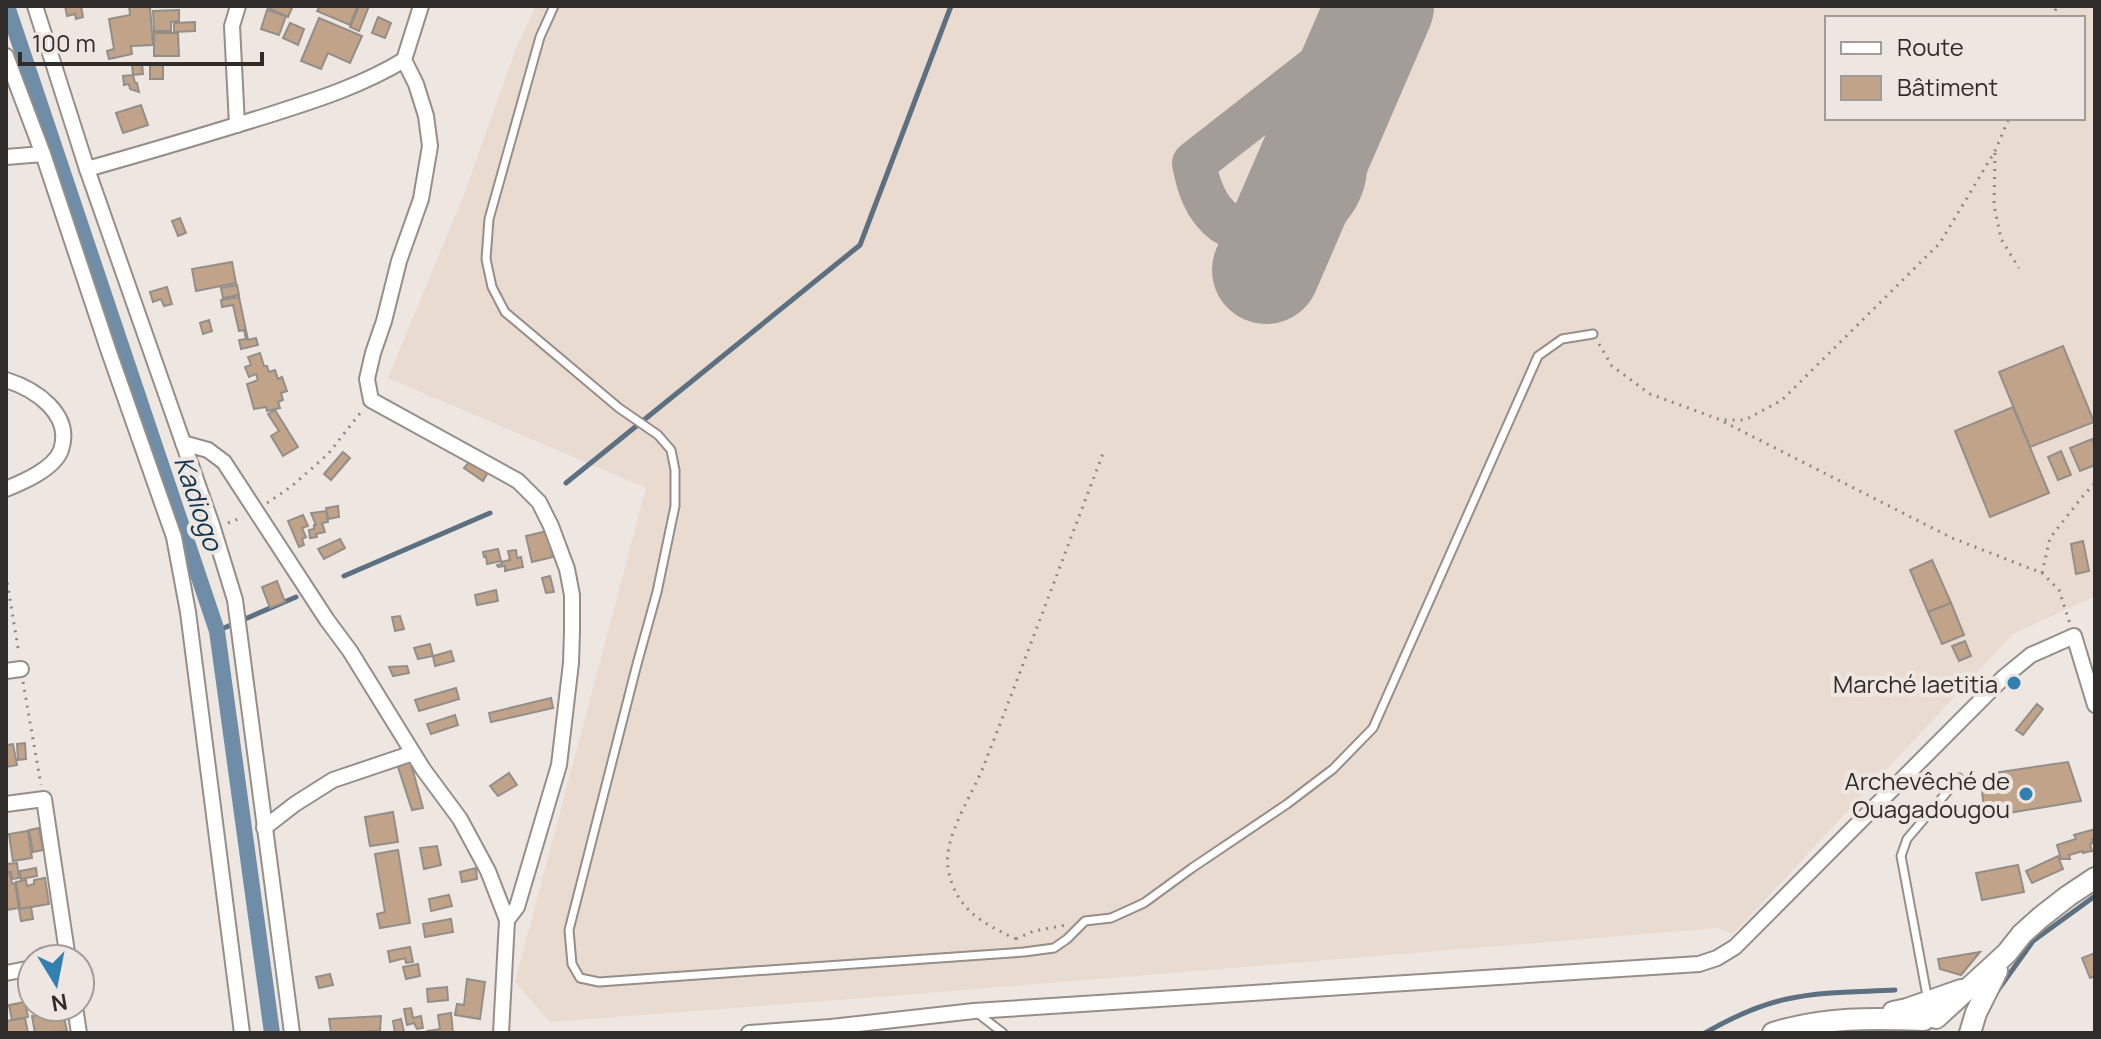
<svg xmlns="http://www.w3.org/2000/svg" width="2101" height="1039" font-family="Manrope,sans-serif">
<rect width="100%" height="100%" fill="#eee7e1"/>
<!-- built -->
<path fill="#e9dbd0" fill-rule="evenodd" d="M536,6H2095V596L2013,634L1733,934L1718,928L891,996L550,1022L515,982L646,488L388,378L465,192L516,48ZM1827,18H2083V118H1827Z"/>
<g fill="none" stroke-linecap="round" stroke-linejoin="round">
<!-- stream -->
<g stroke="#5c7081" stroke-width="5">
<path d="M566,483L860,245L951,6"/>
<path d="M344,576L490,513"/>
<path d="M217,631L296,597"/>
<path d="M1998,990L2033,941L2095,896"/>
<path d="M1705,1033C1731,1018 1758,1005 1787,999C1822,991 1860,992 1895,990"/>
</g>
<!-- canal -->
<path stroke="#6f8da6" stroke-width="16" d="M7,6L217,631L272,1033"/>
<!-- taxiway -->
<path stroke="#a29d99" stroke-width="44" d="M1332,116C1338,133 1347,152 1345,170C1342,202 1314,229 1282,236C1264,240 1239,232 1224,222C1205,208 1198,185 1194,163L1349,42L1364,26L1378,6"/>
<!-- runway -->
<path stroke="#a29d99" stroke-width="108" d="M1266,270L1380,6"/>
</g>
<!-- building -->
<g fill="#c1a389" stroke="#948e89" stroke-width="2">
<path d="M65,6H81L83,17L76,19L75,14L67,16Z"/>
<path d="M129,6H152L150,7L153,45L131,46L132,54L109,59L107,51L114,49L109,19L130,15Z"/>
<path d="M269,6H288L292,8L288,17L268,8Z"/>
<path d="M320,6H353L357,8L350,25L317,11Z"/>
<path d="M359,6H369L359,31L350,27Z"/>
<path d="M179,10V21L171,22V31H154L153,11Z"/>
<path d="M267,10L286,16L279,35L261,29Z"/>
<path d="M378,17L391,23L385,38L372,33Z"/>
<path d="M319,18L362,36L350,63L328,53L321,69L301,61Z"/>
<path d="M195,22V31L174,32V23Z"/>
<path d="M290,23L304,29L298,45L283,38Z"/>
<path d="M154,33H178L179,56H154Z"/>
<path d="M142,64L143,74L133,75L132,65Z"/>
<rect x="150" y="65" width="13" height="14"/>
<path d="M133,75L135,83H137L139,92L130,89L129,84L124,85L123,76Z"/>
<path d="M141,105L148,125L123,133L116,113Z"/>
<path d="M180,218L186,233L178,236L172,221Z"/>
<path d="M232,262L236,283L196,291L192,269Z"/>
<path d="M237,285L239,295L223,298L221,288Z"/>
<path d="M167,287L172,304L164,306L161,299L153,302L150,292Z"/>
<path d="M239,297L248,340L256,338L258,345L241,349L239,340L246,339L244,330L239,331L233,305L222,307L221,300Z"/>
<path d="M209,320L212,331L203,334L200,323Z"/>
<path d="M2063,346L2094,422L2030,447L1999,372Z"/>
<path d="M260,353L264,366H267L269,372L275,370L278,379L282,377L287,391L281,393L283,400L278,402L280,408L267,411L266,407L254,409L247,384L258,380L256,374L249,377L245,367L251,365L248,357Z"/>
<path d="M2013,407L2049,493L1990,517L1955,431Z"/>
<path d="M275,410L298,447L283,456L271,436L279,431L268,414Z"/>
<path d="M2092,439L2095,447V465L2080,471L2070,448Z"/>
<path d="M2061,451L2071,475L2058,480L2048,457Z"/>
<path d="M343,452L350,458L331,480L324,474Z"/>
<path d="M470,461L488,472L483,481L464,468Z"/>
<path d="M338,506L339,517L328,519L326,508Z"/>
<path d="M326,511L328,522L322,523L325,532L316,534L317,537L310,538L309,530L314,529V525H316L311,513Z"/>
<path d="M303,515L308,526L302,528L306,537L302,539L304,545L299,547L288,521Z"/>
<path d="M547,531L553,557L532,562L526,536Z"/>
<path d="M340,539L345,548L324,559L318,549Z"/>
<path d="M2083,541L2089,571L2076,574L2071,544Z"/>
<path d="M498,549L501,561L487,564L486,556L484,557L483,552Z"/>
<path d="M516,550L517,558L521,557L523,567L505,571V566L498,567L497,565L502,564L501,562L510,560L508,551Z"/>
<path d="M1932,560L1951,603L1928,612L1910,570Z"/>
<path d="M550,576L554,592L546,593L542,578Z"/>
<path d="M277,581L285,602L270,608L262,587Z"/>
<path d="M496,590L498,601L477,605L475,595Z"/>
<path d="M1951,603L1964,635L1942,644L1928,612Z"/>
<path d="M400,616L404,629L395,631L392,617Z"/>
<path d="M1965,641L1971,656L1959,661L1952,646Z"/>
<path d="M430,644L433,656L418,659L414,648Z"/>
<path d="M451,651L454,661L435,666L433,656Z"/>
<path d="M407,666L409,673L393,676L389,667Z"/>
<path d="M456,688L459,699L419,711L415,700Z"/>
<path d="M551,698L553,708L491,722L489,713Z"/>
<path d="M2037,704L2043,709L2023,735L2016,730Z"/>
<path d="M455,715L458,725L431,734L427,724Z"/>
<path d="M25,743L26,759L18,760L17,744Z"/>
<path d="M13,744L17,765L6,767V745Z"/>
<path d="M410,760L423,808L412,810L397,764Z"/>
<path d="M2068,762L2081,801L1985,817L1982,791L1994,773Z"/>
<path d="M509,773L517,785L498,796L490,786Z"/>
<path d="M393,812L398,842L370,846L365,817Z"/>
<path d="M39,828L43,850L33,852L29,830Z"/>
<path d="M2095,829V838L2092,839L2093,843L2090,844L2092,851L2083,853V851L2069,855L2070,859H2061L2057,845L2076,839L2074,835Z"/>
<path d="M28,831L32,858L13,861L9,834Z"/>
<path d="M437,846L441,865L424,869L420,848Z"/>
<path d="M398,850L410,923L380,928L377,914L385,912L375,854Z"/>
<path d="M2058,856L2063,869L2032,883L2026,871Z"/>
<path d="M17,863L19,878L12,879L11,872H6V864Z"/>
<path d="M2018,865L2024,892L1982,900L1976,873Z"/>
<path d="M36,868L37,876L21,879L20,871Z"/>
<path d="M476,868L477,879L462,882L460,872Z"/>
<path d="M10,872L12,884L15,883L19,908L6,910V873Z"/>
<path d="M45,878L49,904L20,909L16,882L26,880L27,886L34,884V880Z"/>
<path d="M449,895L452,906L431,911L429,899Z"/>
<path d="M31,907L33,919L21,921L19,909Z"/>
<path d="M451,919L453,932L425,937L423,924Z"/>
<path d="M410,947L413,962L406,963L405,958L390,962L388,951Z"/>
<path d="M1980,952L1961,975L1940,969L1938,959Z"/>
<path d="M2095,953V976L2090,978L2082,958Z"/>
<path d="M418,964L420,976L406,979L403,967Z"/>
<path d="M330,974L333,985L319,988L316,977Z"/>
<path d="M467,979L485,982L480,1019L455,1015L457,1004L464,1005Z"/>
<path d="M447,987L448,1000L428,1002L427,989Z"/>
<path d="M25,1002L28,1017L12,1020L9,1005Z"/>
<path d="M62,1008L67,1031L35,1033L32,1016L52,1013L51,1010Z"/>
<path d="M411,1008L413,1018L421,1016L423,1028L417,1029L414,1023L407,1025L404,1009Z"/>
<path d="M451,1013L453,1033H427V1031L440,1029L438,1015Z"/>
<path d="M381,1016L380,1031L331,1033L329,1019Z"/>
<path d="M25,1018L28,1033H6V1021Z"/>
<path d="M401,1019L404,1032L395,1033L393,1021Z"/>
</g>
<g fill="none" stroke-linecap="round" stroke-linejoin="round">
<defs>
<g id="lane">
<path d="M554,6L540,37L489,219L486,259L492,287L505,312L619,408L658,435L671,450L675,470V506L657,592L637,664L569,930L572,964L580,978L599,982L1024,952L1054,948L1067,939L1085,921L1111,918L1144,903L1192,868L1287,804L1333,769L1373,728L1538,356L1562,339L1593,334"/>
<path d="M1928,1001L1901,856L1907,839L1959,778"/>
<path d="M976,1012L1003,1033"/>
</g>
<g id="street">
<path d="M35,6L87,169L212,525L235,600L292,1033"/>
<path d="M421,6L404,60L416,84L426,116L430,146L421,199L399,261L384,321L373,353L367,379L371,400L518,481L539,502L551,526L567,569L572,595V631L571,663L559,765L517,907L507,920"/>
<path d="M6,56L43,154L109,352L174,537L188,612L242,1033"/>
<path d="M237,125L232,26L238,6"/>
<path d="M6,157L43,154"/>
<path d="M87,169C148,152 208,134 269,115C316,100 361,86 404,60"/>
<path d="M6,380C35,389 73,414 61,450C54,469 23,482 6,489"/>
<path d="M183,443L208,450L224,462L327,620L350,651L423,769L460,819L488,871L507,920L501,1033"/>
<path d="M6,671L21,669"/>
<path d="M6,804L44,799L68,959"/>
<path d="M264,828L295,804L333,780L413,753"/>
<path d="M6,973L32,968"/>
<path d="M75,1007L79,1033"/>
<path d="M749,1033L831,1027L974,1011L1699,964L1717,958L1735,947L2003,678L2031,655L2074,636L2095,705"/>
</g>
<g id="secondary">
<path d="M1893,1012L1907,1009L1961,990"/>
<path d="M1936,1018L2007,953L2022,934L2041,917L2068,896L2095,878"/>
<path d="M1773,1033C1825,1017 1871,1018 1924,1020"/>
<path d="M1970,1033L1976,1013L1997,971"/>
</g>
</defs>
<!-- lane casing -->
<use href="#lane" stroke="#958e89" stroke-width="11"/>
<!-- street casing -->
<use href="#street" stroke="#958e89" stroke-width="18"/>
<!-- secondary casing -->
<use href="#secondary" stroke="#958e89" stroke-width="24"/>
<!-- path -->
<g stroke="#8d8884" stroke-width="3" stroke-dasharray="2 6" stroke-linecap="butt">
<path d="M2052,18L2057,6"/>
<path d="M1995,153L1994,205L2001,239L2019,268"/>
<path d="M1599,344L1612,366L1650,394L1721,420H1745L1782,400L1940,243L1995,151L2009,118"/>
<path d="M1724,422L1952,538L2042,573L2059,590L2070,624"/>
<path d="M267,503L292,486L328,454L361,412"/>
<path d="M228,523L243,517"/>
<path d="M2042,573L2050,538L2082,497L2095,483"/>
<path d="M6,575L19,654"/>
<path d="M23,682L41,785"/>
<path d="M1016,939C982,923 955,909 948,868C943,837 973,794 984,765C1025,661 1064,555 1104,451"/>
<path d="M1016,939L1034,931L1066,925"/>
</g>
<!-- lane -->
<use href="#lane" stroke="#fff" stroke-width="7"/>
<!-- street -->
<use href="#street" stroke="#fff" stroke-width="14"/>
<!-- secondary -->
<use href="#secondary" stroke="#fff" stroke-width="20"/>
</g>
<!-- markers -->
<g fill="#327fb2" stroke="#eee7e1" stroke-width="3">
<circle cx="2014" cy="683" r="8"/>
<circle cx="2026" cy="794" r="8"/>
</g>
<g text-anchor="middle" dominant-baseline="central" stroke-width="8" stroke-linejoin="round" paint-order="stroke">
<!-- poi labels -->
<g font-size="24" fill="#2f2c2a" stroke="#eee7e1" text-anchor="end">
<text x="1998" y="683">Marché laetitia</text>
<text x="2010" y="780">Archevêché de<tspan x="2010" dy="28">Ouagadougou</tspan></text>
</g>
<!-- water labels -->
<g font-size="26" font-style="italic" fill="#0e344f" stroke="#eee7e1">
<text transform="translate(199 503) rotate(71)">Kadiogo</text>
</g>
</g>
<!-- border -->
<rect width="2101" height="1039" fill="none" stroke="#2f2c2a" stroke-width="16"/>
<!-- legend -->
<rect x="1825" y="16" width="260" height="104" fill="#eee7e1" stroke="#a29c98" stroke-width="2"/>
<rect x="1841" y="42" width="40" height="12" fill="#ffffff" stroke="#a29c98" stroke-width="2"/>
<text x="1897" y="56" font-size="24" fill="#2f2c2a">Route</text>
<rect x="1841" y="76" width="40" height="24" fill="#c1a389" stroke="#a29c98" stroke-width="2"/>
<text x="1897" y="96" font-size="24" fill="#2f2c2a">Bâtiment</text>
<!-- north arrow -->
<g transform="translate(56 983) rotate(170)"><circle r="38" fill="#eee7e1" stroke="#a29c98" stroke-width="2"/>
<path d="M0-6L14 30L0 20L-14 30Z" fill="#327fb2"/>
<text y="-12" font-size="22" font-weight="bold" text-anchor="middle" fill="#2f2c2a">N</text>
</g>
<!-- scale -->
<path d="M20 52v12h242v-12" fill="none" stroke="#2f2c2a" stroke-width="4"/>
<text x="32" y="52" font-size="24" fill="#2f2c2a" stroke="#eee7e1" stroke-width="6" paint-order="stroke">100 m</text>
</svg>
